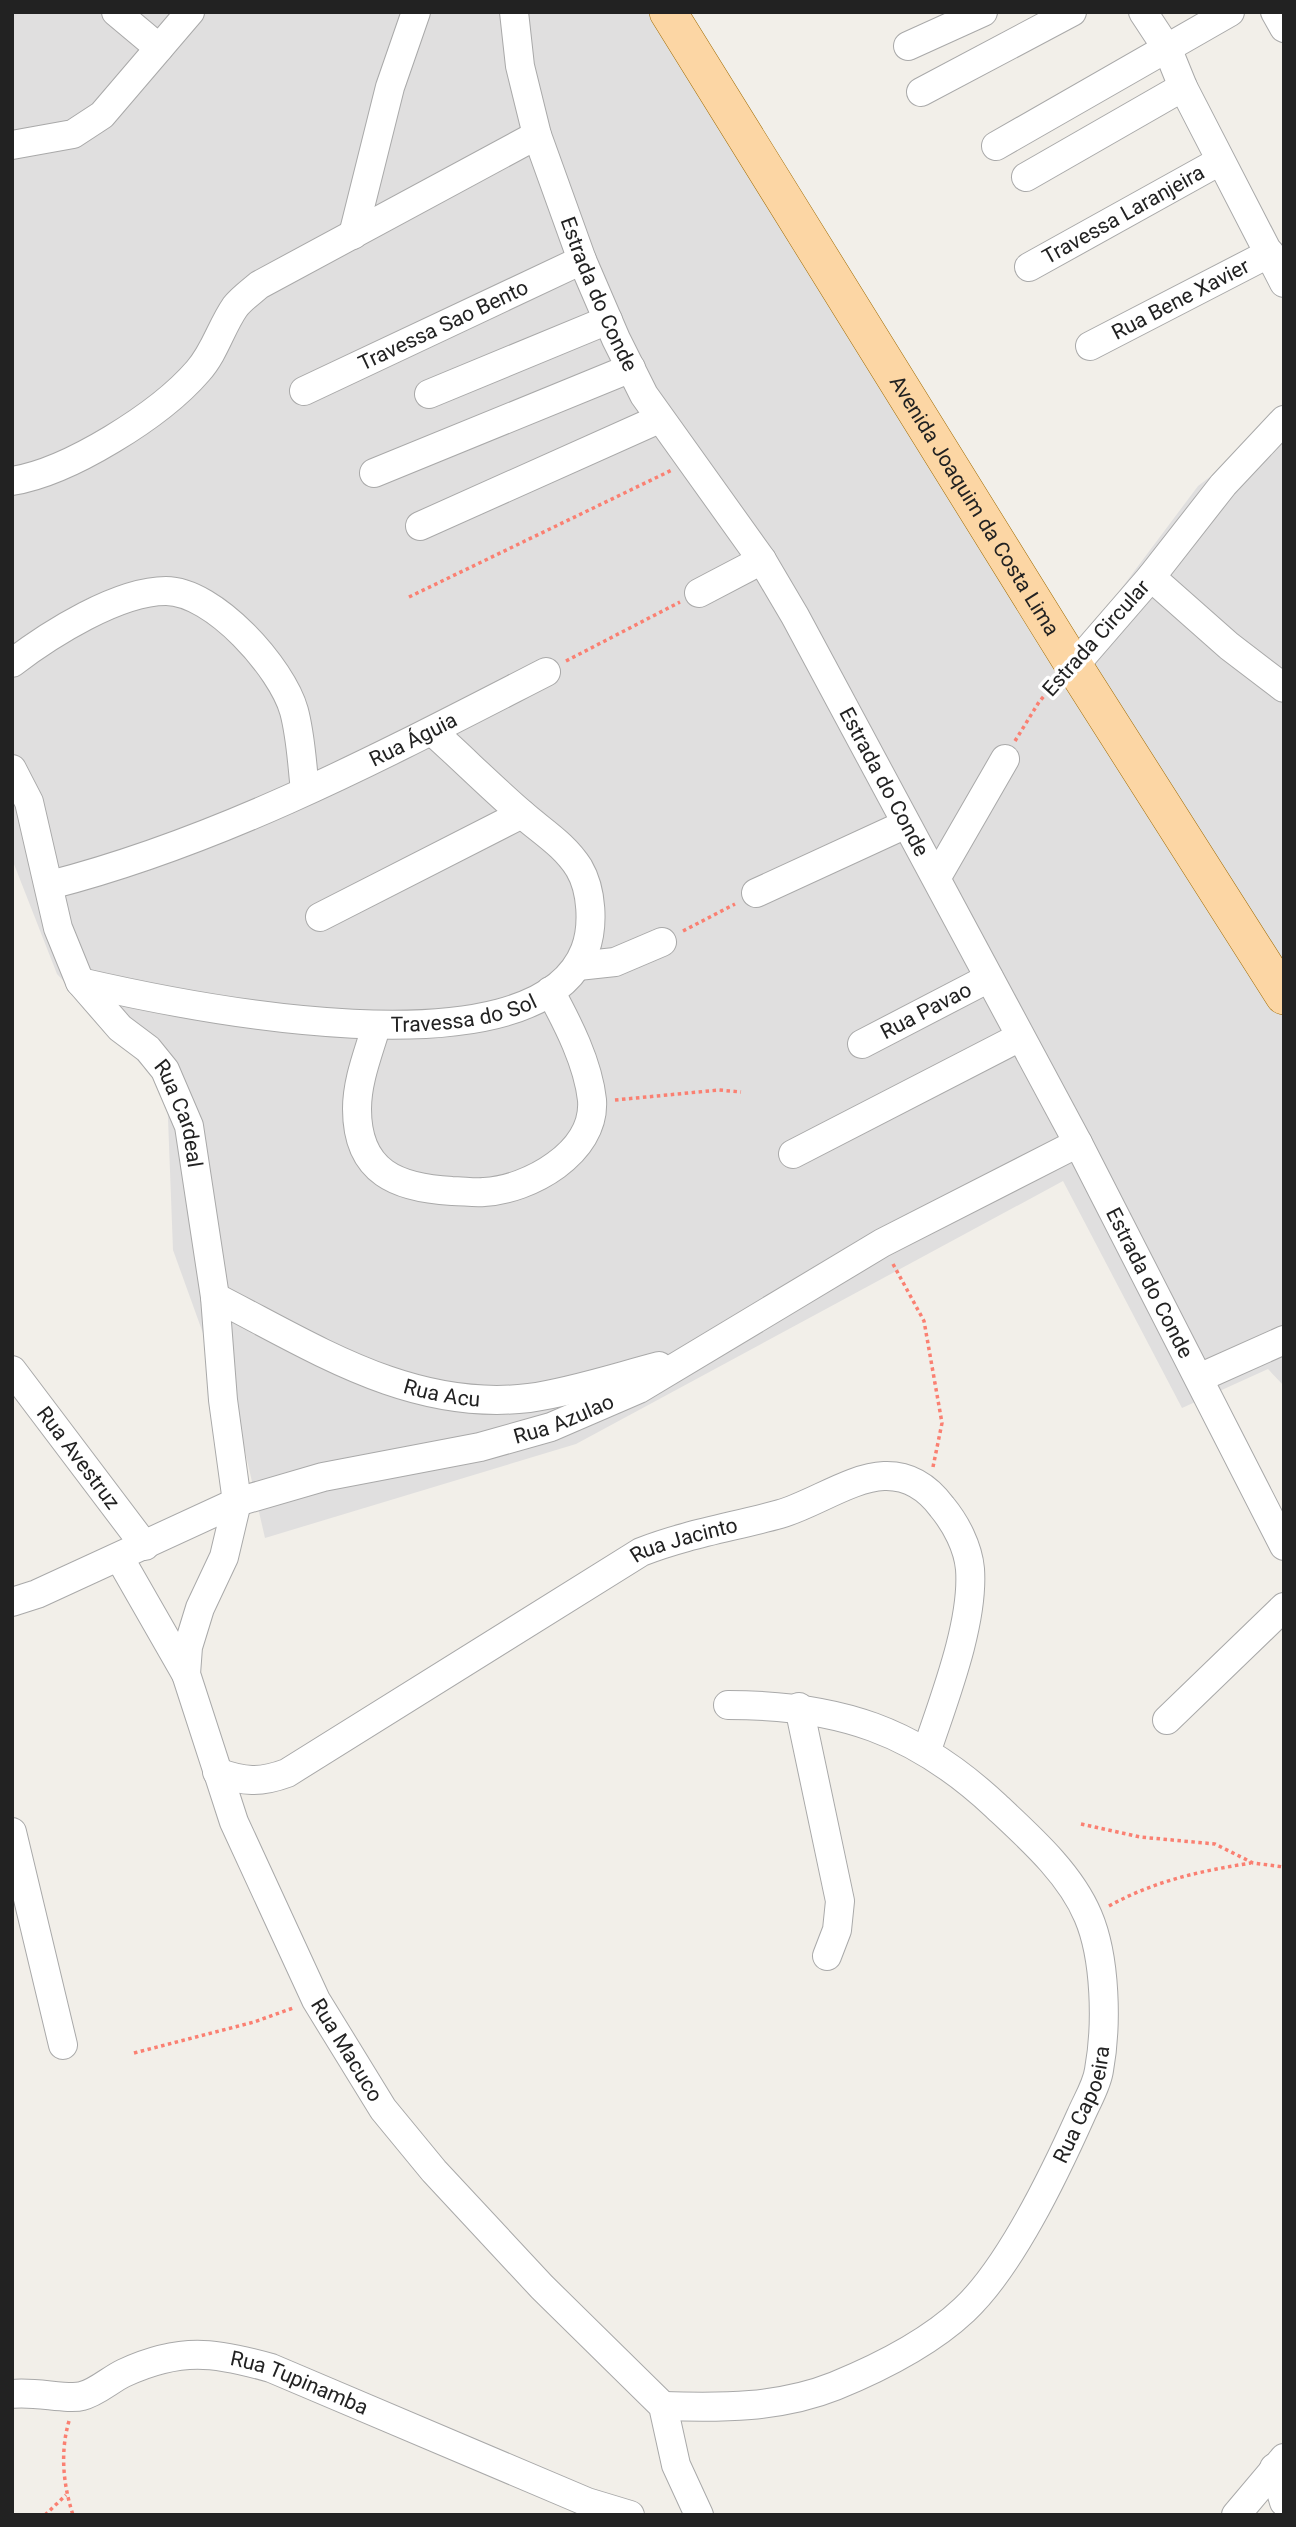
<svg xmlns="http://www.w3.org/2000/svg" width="1296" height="2527" font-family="Roboto,sans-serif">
<rect width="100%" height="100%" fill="#f2efe9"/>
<!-- residential -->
<path fill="#e0dfdf" d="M12,12H669L1067,661L1198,486L1284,420V1386L1268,1369L1182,1408L1063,1181L576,1444L265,1538L244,1447L173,1250L167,1092L57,974L12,859Z"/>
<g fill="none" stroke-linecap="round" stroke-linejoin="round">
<defs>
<g id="minor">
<path d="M116,12L159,48"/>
<path id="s1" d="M514,12L520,66L537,135L582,260L616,339L644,395L762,560L795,616L1078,1143L1284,1546"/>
<path d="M1143,12L1168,50L1183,87L1284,283"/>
<path d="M1275,12L1284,28"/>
<path d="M908,46L983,12"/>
<path d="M921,92L1072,12"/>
<path d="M12,145L73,134L102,115L190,12"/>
<path d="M996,146L1230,12"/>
<path d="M1026,177L1183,87"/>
<path d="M353,235L390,87L416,12"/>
<path id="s2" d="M1029,267L1220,161"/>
<path id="s3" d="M1090,346L1270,253"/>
<path id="s4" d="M304,391L582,260"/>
<path d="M429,394L608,320"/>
<path d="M374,473L631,368"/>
<path d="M12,481C69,472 160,415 198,371C215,352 221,327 235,307C241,299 251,292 259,285L537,135"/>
<path d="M420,526L659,419"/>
<path d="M1151,577L1229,646L1284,688"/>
<path d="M699,593L762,560"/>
<path d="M12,663C50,634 118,591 166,591C214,591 282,668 294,711C301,737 302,764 305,791"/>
<path d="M1074,666L1151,577L1223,485L1284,420"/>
<path id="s5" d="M12,769L29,802L58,928L80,982L120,1028L148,1049L165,1070L189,1126L215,1297L223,1400L237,1502L224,1557L200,1608L188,1647L186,1674L234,1822L316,2000L383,2109L434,2171L542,2287L663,2406L676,2465L699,2515"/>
<path d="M937,877L1005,759"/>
<path id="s6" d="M50,885C225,840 386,754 546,672"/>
<path d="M756,893L906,824"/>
<path d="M320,917L522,814"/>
<path d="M578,966L615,962L662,942"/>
<path id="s7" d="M80,982C184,1006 535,1080 585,950C594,926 592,890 579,868C564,844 541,831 521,813C491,787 462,758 432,731"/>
<path d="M376,1027C368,1054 357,1081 357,1109C357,1173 398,1188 452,1191C463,1191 474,1193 484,1192C528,1190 596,1153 592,1100C588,1063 568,1024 550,991"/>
<path id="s8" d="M862,1044L989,978"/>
<path d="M793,1154L1020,1037"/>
<path id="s9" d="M215,1297C315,1348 411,1412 529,1398C572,1392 617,1377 659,1366"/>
<path id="s10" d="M12,1370L145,1546"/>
<path d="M1199,1378L1284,1340"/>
<path d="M119,1557L186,1674"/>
<path id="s11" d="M12,1602L37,1594L237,1502L323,1477L480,1447L551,1427L639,1389L882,1243L1078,1143"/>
<path d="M799,1707L840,1901L837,1930L827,1956"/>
<path d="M1167,1720L1284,1607"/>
<path id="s12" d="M217,1772C244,1782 260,1783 287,1773L641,1552C687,1534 733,1527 780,1514C812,1505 852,1477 884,1476C909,1475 928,1488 942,1507C956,1524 968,1547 970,1569C974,1623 944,1699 927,1750"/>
<path d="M12,1832L63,2045"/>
<path id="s13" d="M12,2394C34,2391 68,2400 82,2396C96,2393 111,2379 124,2373C180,2347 215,2352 271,2368L587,2502L630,2515"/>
<path id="s14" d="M663,2406C721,2408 780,2408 835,2386C879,2368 929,2343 964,2310C1011,2266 1055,2173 1081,2115C1087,2101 1097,2085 1099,2070C1107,2026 1106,1958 1088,1916C1070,1873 1029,1837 996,1806C915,1730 838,1705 728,1705"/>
<path d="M1274,2468L1284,2502"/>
<path d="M1236,2515L1284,2458"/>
</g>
<g id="major">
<path id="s15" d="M668,12L1074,666L1284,996"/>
</g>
</defs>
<!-- minor casing -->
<use href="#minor" stroke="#a9a9a9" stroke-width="30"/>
<!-- major casing -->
<use href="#major" stroke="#a06b00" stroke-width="38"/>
<!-- path -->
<g stroke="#fa8072" stroke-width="3.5" stroke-dasharray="3.5 3.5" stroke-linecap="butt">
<path d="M409,597L672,470"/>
<path d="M566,661L680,602"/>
<path d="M1015,741L1039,702L1054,684"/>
<path d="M683,931L735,904"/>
<path d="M615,1100L719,1090L741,1092"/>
<path d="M893,1264L924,1321L942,1423L933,1467"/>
<path d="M1081,1824L1140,1837L1215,1844L1253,1863L1284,1867"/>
<path d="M1109,1906C1154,1881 1200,1871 1251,1863"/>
<path d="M134,2053L254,2022L293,2008"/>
<path d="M69,2421C60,2452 63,2484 73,2515"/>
<path d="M45,2515L66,2495"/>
</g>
<!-- minor -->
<use href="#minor" stroke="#fff" stroke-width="28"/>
<!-- major -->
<use href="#major" stroke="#fcd6a4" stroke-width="37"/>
</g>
<g text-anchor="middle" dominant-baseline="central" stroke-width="7" stroke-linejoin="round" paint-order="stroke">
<!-- street labels -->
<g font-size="21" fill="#222" stroke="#fff">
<text stroke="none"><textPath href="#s2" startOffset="108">Travessa Laranjeira</textPath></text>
<text stroke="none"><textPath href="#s1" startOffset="296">Estrada do Conde</textPath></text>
<text stroke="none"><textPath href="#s3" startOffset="102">Rua Bene Xavier</textPath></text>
<text stroke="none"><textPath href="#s4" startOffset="154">Travessa Sao Bento</textPath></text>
<text stroke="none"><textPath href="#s15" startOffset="581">Avenida Joaquim da Costa Lima</textPath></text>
<text transform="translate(1096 638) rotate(-48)">Estrada Circular</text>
<text stroke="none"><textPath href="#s6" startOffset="392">Rua Águia</textPath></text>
<text stroke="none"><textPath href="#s1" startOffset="863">Estrada do Conde</textPath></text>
<text stroke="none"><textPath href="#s7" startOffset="388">Travessa do Sol</textPath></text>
<text stroke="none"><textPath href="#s8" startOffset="72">Rua Pavao</textPath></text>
<text stroke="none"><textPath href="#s5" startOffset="394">Rua Cardeal</textPath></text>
<text stroke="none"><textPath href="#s1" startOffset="1430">Estrada do Conde</textPath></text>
<text stroke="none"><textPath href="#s9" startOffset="248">Rua Acu</textPath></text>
<text stroke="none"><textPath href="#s11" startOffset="584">Rua Azulao</textPath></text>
<text stroke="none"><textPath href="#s10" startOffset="110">Rua Avestruz</textPath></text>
<text stroke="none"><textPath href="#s12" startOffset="534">Rua Jacinto</textPath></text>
<text stroke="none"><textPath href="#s5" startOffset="1379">Rua Macuco</textPath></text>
<text stroke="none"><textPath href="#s14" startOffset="564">Rua Capoeira</textPath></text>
<text stroke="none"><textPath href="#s13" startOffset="301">Rua Tupinamba</textPath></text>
</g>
</g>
<!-- border -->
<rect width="1296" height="2527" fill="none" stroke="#222222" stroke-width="28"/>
</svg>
